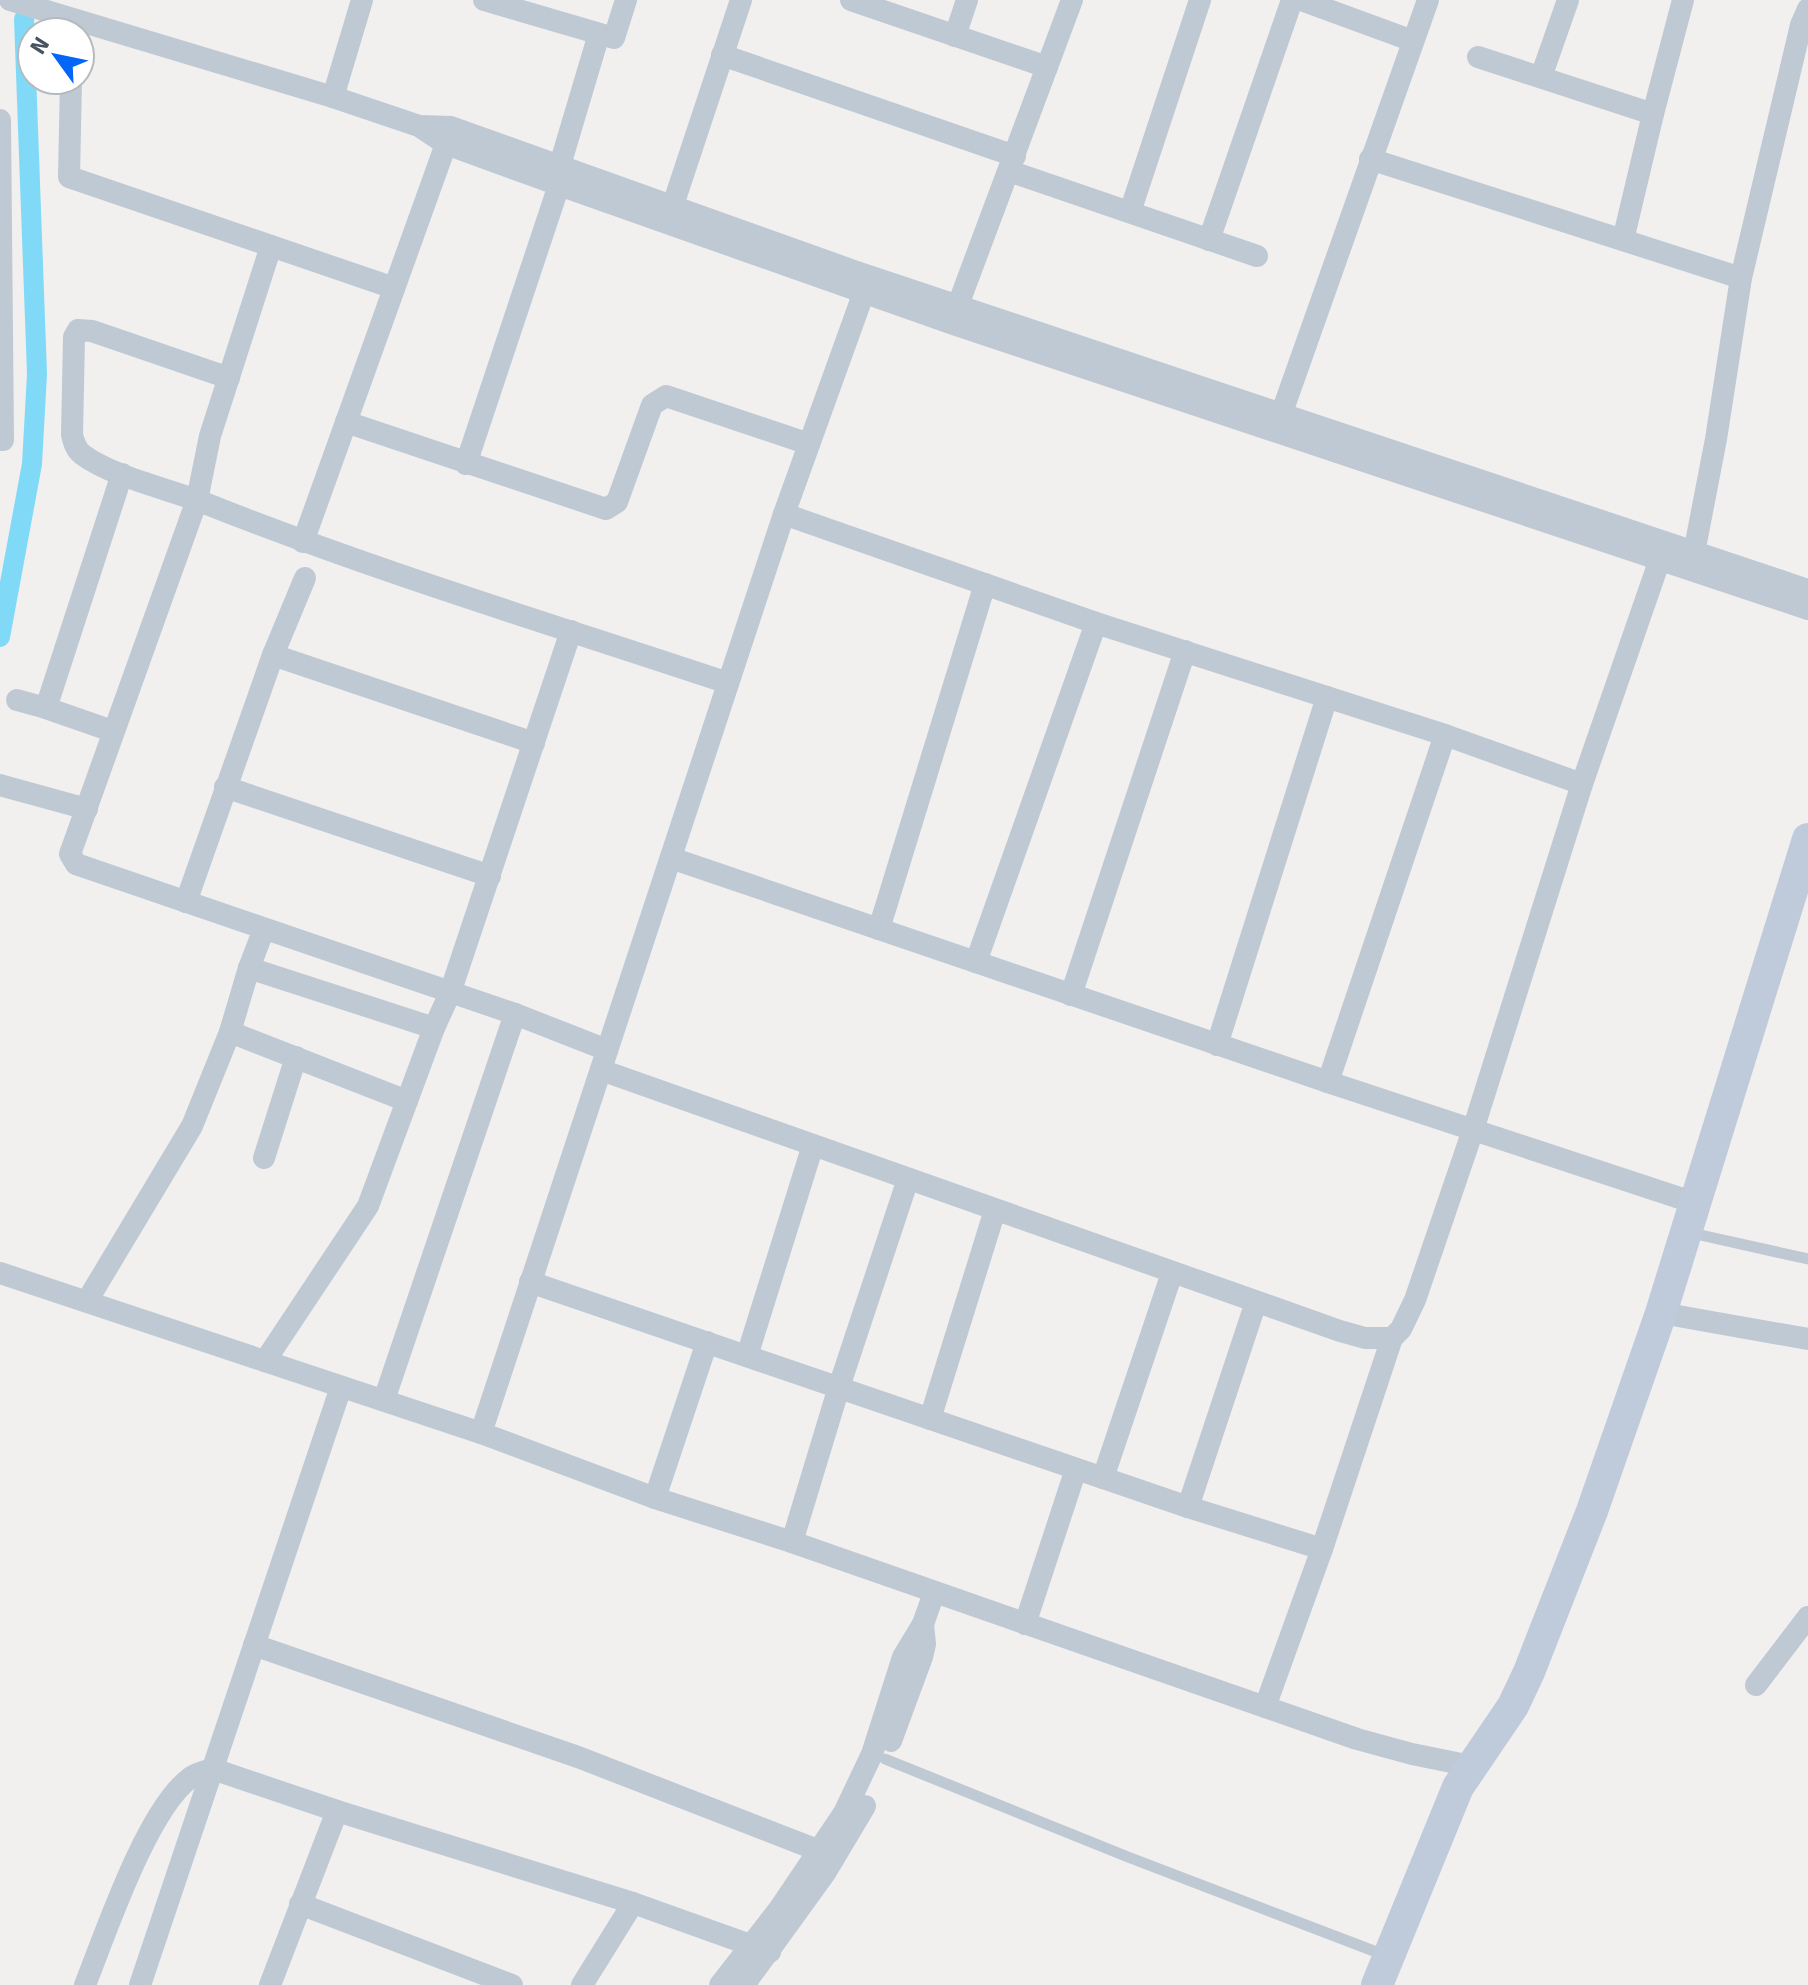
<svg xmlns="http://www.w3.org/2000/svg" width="1808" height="1985" font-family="Signika,sans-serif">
<rect width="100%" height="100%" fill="#f2efef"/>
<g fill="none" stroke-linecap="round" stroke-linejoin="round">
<!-- canal -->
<path stroke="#80daf7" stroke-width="20" d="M0,637L32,464L37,374L24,19"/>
<!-- lane -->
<g stroke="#bec9d3" stroke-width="11">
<path d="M1687,1232L1808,1259"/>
<path d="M885,1759L1128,1857L1387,1956"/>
</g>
<!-- street -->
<g stroke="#bec9d3" stroke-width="22">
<path d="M10,0L333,97L419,126L446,144L559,185L953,324L1808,609"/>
<path d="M484,0L614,38L626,0"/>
<path d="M851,0L1047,67"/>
<path d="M1301,0L1413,41"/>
<path d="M955,36L967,0"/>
<path d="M722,55L1015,156"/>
<path d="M1478,57L1653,114"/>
<path d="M1541,77L1568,0"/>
<path d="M71,80L69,177L394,288"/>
<path d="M333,97L362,0"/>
<path d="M0,120L3,440H0"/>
<path d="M420,126L451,127L854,271L1808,590"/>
<path d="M1370,159L1741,278"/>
<path d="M560,165L599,34"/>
<path d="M1009,171L1257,256"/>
<path d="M673,205L741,0"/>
<path d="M1130,212L1200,0"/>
<path d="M1209,240L1292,0"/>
<path d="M1623,240L1653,114L1683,0"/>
<path d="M271,246L210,436L197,500L70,854L76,864L515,1014L607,1050"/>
<path d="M958,305L1072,0"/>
<path d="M229,378L92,331L78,330L74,337L72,435C74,443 76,450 83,455C115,478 170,489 207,504C378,572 554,625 728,683"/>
<path d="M1281,415L1428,0"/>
<path d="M346,422L606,509L617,502L652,405L666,396L809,444"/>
<path d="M466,464L559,185"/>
<path d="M784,514L1096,623L1445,735L1582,784"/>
<path d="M303,542L446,144"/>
<path d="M1694,553L1716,439L1741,278L1801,25L1808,9"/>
<path d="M273,655L305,578"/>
<path d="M17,700L46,708"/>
<path d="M112,731L46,708L122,474"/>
<path d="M0,785L87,809"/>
<path d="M225,787L490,876"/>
<path d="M671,858L1328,1082L1695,1203"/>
<path d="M186,902L273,655L534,743"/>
<path d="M879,929L985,584"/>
<path d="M976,962L1096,623"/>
<path d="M249,968L434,1028"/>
<path d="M1071,995L1185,651"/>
<path d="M230,1032L407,1101"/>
<path d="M1217,1045L1327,697"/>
<path d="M601,1070L1340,1331L1365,1338H1392L1401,1329L1415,1300L1473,1130L1582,784L1660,559"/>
<path d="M1328,1082L1445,735"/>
<path d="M264,1158L296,1057"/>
<path d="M0,1273L481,1433L655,1498L792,1542L1357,1739L1412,1754L1471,1766"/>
<path d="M530,1282L1188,1507L1322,1549"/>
<path d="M87,1301L192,1126L230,1032L249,968L264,929"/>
<path d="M1661,1313L1808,1339"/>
<path d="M747,1356L813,1145"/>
<path d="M265,1361L368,1206L434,1028L450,993L571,631"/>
<path d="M384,1400L515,1014"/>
<path d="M930,1419L995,1210"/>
<path d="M481,1433L784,514L864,292"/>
<path d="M1103,1478L1172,1273"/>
<path d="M655,1498L707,1342"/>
<path d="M1188,1507L1256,1302"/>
<path d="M792,1542L839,1387L908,1179"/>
<path d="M1025,1624L1076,1469"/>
<path d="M254,1645L578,1757L820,1851"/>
<path d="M1756,1685L1808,1617"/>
<path d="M1265,1707L1322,1549L1392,1338"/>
<path d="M891,1741L922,1657L925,1644L923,1624"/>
<path d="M300,1904L512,1985"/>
<path d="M85,1985C106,1932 147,1810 190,1778C196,1773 205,1771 213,1769L337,1811L633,1903L770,1952"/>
<path d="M140,1985L341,1387"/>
<path d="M270,1985L337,1811"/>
<path d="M582,1985L633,1903"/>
<path d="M720,1985L780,1908L844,1813L872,1754L903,1657L923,1624L934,1593"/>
<path d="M744,1985L825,1873L865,1806"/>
</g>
<!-- secondary -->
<path stroke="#bfcbda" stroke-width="32" d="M1377,1985L1458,1787L1513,1706L1529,1672L1592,1511L1661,1313L1808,839"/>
</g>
<!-- north arrow -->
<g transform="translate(56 56) rotate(303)"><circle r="38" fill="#ffffff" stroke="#b5babf" stroke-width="2"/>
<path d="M0-6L14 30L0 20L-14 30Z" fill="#0366f7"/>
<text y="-12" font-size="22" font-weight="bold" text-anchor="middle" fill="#45525f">N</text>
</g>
</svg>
